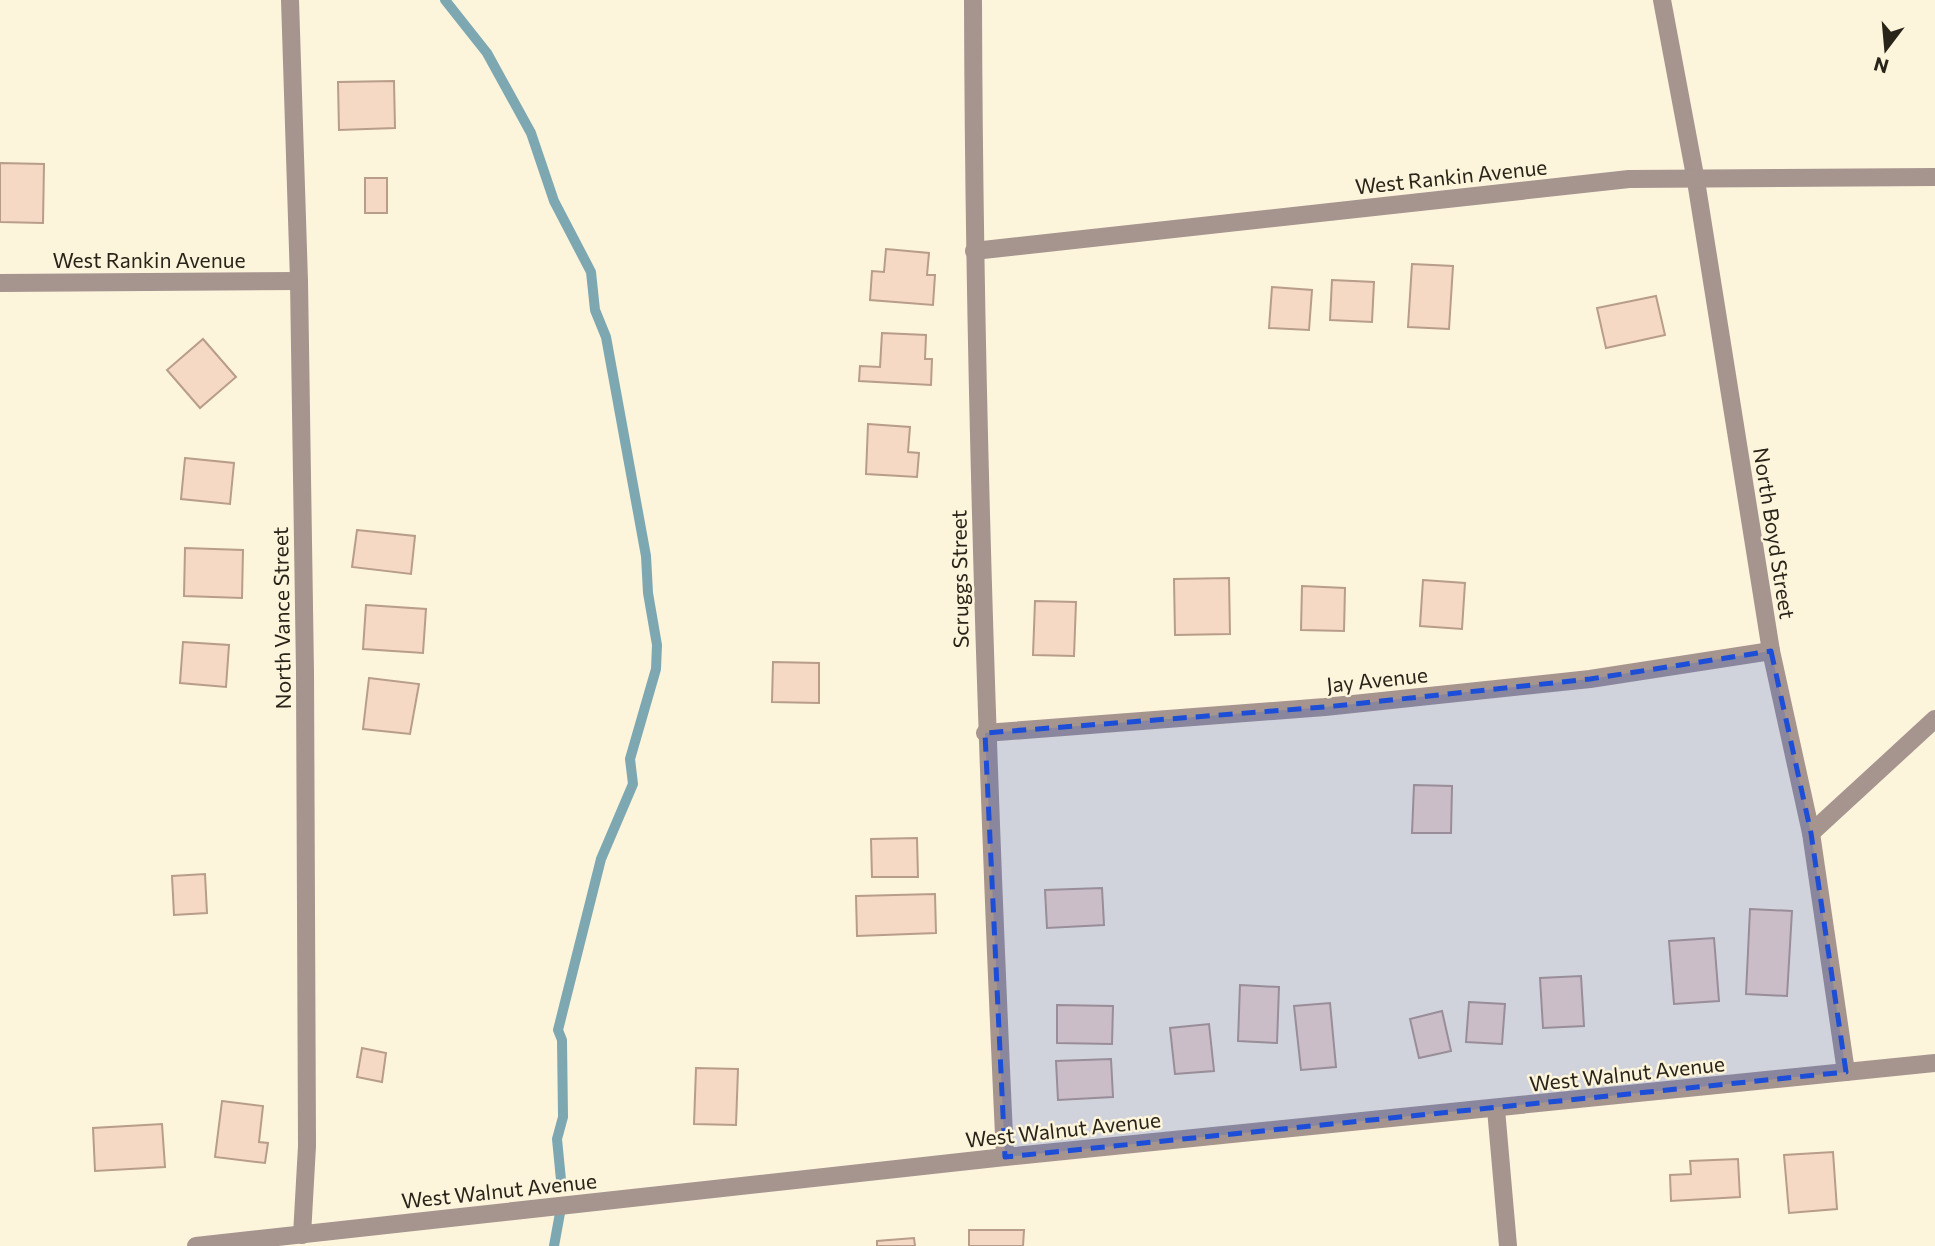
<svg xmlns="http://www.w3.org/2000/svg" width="1935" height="1246" font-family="Commissioner,sans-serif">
<rect width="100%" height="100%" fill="#fdf4dc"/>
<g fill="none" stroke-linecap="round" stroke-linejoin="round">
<!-- stream -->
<g stroke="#7da8b2" stroke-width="10">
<path d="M445,0L487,53L531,133L554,201L591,272L595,310L606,337L646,556L648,593L657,645L656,669L630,759L633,784L601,859L558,1030L562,1040L563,1117L557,1139L561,1180"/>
<path d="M554,1246L560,1213"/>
</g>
</g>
<!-- building -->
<g fill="#f5d9c4" stroke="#b79d8a" stroke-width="2">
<path d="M394,81L395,128L339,130L338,82Z"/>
<path d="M0,163L44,164L43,223L0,222Z"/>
<rect x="365" y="178" width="22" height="35"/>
<path d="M886,249L929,253L927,275H935L933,305L870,300L872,271L884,272Z"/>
<path d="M1412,264L1453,266L1449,329L1408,327Z"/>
<path d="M1332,280L1374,282L1372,322L1330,320Z"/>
<path d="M1272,287L1312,290L1309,330L1269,328Z"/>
<path d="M1656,296L1665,335L1606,348L1597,308Z"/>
<path d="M882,333L926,335L925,359H932L931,385L859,381L860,366L880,367Z"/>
<path d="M203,339L236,377L200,408L167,370Z"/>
<path d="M868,424L910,427L908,452L919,453L917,477L866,474Z"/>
<path d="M185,458L234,463L230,504L181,499Z"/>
<path d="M357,530L415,536L411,574L352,567Z"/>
<path d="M185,548L243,550L242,598L184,596Z"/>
<path d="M1229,578L1230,634L1175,635L1174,579Z"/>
<path d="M1423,580L1465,583L1462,629L1420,626Z"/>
<path d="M1302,586L1345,588L1344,631L1301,630Z"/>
<path d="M1035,601L1076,602L1074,656L1033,655Z"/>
<path d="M366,605L426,609L423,653L363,649Z"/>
<path d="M183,642L229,645L226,687L180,683Z"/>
<path d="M773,662L819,663V703L772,702Z"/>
<path d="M369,678L419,684L410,734L363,729Z"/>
<path d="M1414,785L1452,786L1451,833H1412Z"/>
<path d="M917,838L918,877H872L871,839Z"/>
<path d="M205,874L207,913L174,915L172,876Z"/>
<path d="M1102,888L1104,925L1047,928L1045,890Z"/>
<path d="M935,894L936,933L857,936L856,896Z"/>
<path d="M1750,909L1792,911L1787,996L1746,994Z"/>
<path d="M1714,938L1719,1001L1674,1004L1669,941Z"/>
<path d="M1581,976L1584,1026L1543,1028L1540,978Z"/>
<path d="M1240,985L1279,987L1277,1043L1238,1041Z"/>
<path d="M1469,1002L1505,1004L1502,1044L1466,1042Z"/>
<path d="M1330,1003L1336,1067L1301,1070L1294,1006Z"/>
<path d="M1057,1005L1113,1006L1112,1044L1057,1043Z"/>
<path d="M1442,1011L1451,1051L1419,1058L1410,1019Z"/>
<path d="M1209,1024L1214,1071L1175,1074L1170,1028Z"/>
<path d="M362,1048L386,1053L382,1082L357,1077Z"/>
<path d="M1111,1059L1113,1097L1058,1100L1056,1061Z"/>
<path d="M696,1068L738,1069L736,1125L694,1124Z"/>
<path d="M222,1101L263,1106L259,1142L268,1143L265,1163L215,1157Z"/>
<path d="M162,1124L165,1167L95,1171L93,1128Z"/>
<path d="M1833,1152L1837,1209L1789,1213L1784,1155Z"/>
<path d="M1738,1159L1740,1197L1671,1201L1670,1175L1691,1174L1690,1161Z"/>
<path d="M969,1230H1024L1023,1246H969Z"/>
<path d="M914,1238L915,1246H877V1241Z"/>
</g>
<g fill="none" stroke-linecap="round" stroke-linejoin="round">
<!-- street -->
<g stroke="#a6948f" stroke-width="18">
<path d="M290,0L299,281L305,672L307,1146L302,1235"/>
<path d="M973,0C974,386 987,771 1005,1157"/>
<path d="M1662,0L1696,181L1771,651L1811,833L1846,1072"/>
<path d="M974,251L1629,179L1935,177"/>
<path d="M0,283L299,281"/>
<path d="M985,733L1325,707L1590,679L1771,651"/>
<path d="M1811,833L1935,719"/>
<path d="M1496,1109L1508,1246"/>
<path d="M196,1246L1005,1157L1935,1063"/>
</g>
</g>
<!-- marked area -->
<path fill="#1d4ed8" fill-opacity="0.2" stroke="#1d4ed8" stroke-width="5" stroke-dasharray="14 9" stroke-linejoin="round" d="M1771,651L1811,833L1846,1072L1005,1157L985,733L1325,707L1590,679Z"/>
<g text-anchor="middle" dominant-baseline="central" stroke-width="5" stroke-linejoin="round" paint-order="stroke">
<!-- street labels -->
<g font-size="21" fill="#292419" stroke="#fdf4dc">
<text transform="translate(1451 176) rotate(-6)">West Rankin Avenue</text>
<text x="149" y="259">West Rankin Avenue</text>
<text transform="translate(1775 533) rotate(81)">North Boyd Street</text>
<text transform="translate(959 579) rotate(-91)">Scruggs Street</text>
<text transform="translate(281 618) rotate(-91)">North Vance Street</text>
<text transform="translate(1377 679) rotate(-6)">Jay Avenue</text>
<text transform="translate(1627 1073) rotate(-6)">West Walnut Avenue</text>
<text transform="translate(1063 1129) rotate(-6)">West Walnut Avenue</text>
<text transform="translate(499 1190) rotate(-6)">West Walnut Avenue</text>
</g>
</g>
<!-- north arrow -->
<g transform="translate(1886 49) rotate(196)" stroke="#fdf4dc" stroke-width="5" paint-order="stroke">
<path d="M0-5L12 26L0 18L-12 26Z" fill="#292419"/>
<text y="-10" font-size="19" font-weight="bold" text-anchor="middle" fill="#292419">N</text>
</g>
</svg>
